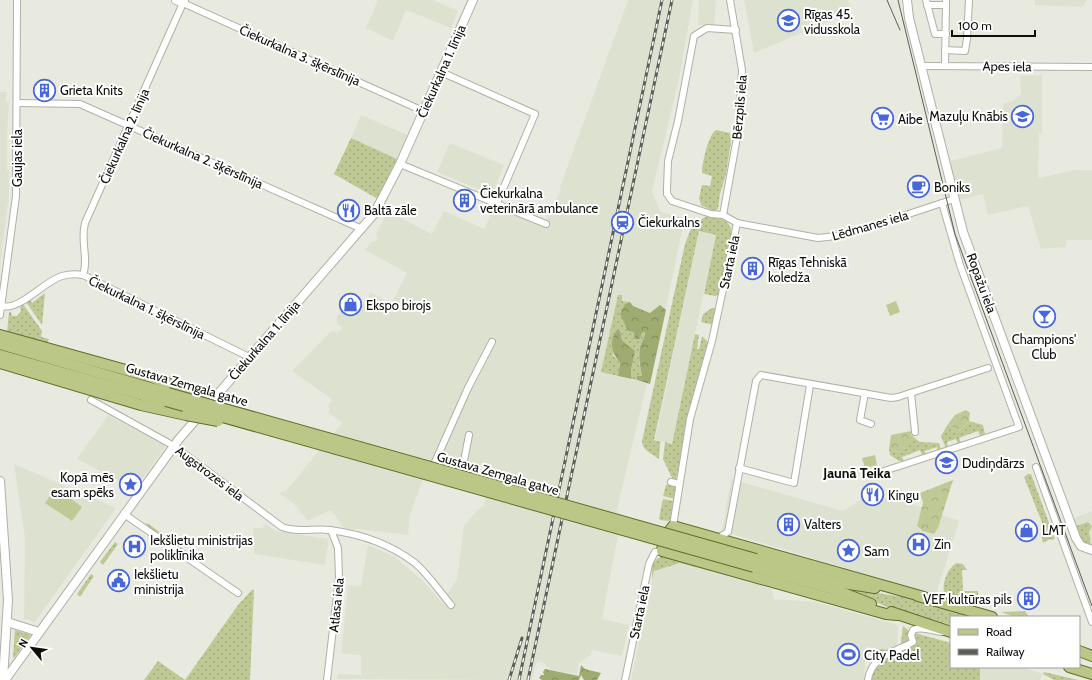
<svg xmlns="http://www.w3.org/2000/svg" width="1092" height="680" font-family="Cabin,sans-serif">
<defs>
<pattern id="grass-dots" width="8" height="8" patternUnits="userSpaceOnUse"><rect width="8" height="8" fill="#bec996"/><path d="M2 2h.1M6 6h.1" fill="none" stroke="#a2ab80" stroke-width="1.8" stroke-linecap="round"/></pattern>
<pattern id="forest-crowns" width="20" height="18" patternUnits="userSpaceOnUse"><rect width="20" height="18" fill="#9fac71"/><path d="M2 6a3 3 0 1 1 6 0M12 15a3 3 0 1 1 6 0" fill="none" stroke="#808a5b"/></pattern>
<pattern id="park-crowns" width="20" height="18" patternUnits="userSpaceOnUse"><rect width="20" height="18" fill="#bec996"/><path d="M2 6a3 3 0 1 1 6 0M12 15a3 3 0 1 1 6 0" fill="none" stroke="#a2ab80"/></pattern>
</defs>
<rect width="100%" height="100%" fill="#e8eae0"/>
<!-- built -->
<g fill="#dde2d0">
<path d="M378,0H411L408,7L411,0H433L458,11L451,28L406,10L393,41L366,28Z"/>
<path d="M628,0H693L679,79L652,192L661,212L685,218L663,321L617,310L604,373L647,383L615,518L621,520L602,619L629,625L622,656L592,650L591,655L579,663L577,674L551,670L542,662L536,663L532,680L337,679L338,674L361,675V655L341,653L348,585L361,586L368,545L394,556L425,583L445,606L450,602L446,596L457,579L464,525L482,506H484L491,467L457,460L443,482L424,477L410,515L408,535L359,529H345L331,510L308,521L294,504L280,494L282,491L285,492L342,423L328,412L330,409L328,406L332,399L292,371L331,331L336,332L337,330V333L342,328L337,323V316L343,309L346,308L350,301L358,300L363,305L367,302L370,292L391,304L407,273L365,250L372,241L375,242L378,238L376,234L388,211L432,234L444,211L484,229L495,206L542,226L549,215L561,190L560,187Z"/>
<path d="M699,0H716L714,26L698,25Z"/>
<path d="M744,0H848L851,9L849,13L754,53Z"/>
<path d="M1035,0H1087L1082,7L1035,5Z"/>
<path d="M1042,75V133H1039L1038,178L1075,170H1092V240H1066V247L1041,249L1028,206L988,215L983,194L960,200L952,173L951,161L1002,148L1003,104L1013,101L1021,94L1020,76Z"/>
<path d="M0,92H6V101L9,102L7,137V170H9V195L0,267Z"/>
<path d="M361,115L408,135L397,159L351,138Z"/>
<path d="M450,143L504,165L492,195L437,172Z"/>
<path d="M699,231L716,235L672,443L655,440Z"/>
<path d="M108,415L166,446L135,489L77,459Z"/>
<path d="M14,464L116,508L35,622L24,619L25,538Z"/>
<path d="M731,479L843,511L866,496L883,500L890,496L959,521L936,595L722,531Z"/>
<path d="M1092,511V546L1087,545L1080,537L1074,518Z"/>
<path d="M266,524L275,531L329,539L325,565L254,554L253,528H262Z"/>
<path d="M680,563L771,588L774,599L816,602L898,625L897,650L873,649L866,646L864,680H631L654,571Z"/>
<path d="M980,667H1022L1043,674L1040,680H980Z"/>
</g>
<!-- grass -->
<g fill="url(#grass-dots)">
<path d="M716,130L730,133L732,135L726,174L720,194L718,209L713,211L701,205L699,198L702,185L710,186L712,176L702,173C702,164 708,135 716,130Z"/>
<path d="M351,138L397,159L378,199L334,174Z"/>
<path d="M705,217C717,216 730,219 732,232L719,295L715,296L704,294L716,235L699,231L654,440L661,442L660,444L659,459C652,454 642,450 642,441L685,244L692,226Z"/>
<path d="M45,293L42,325L26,302L30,299L32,303Z"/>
<path d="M618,295H622V301L630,302L625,304L634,332L640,339L642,333L645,332C645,338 641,341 640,347C637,357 640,367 642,376H637V380L632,379C629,370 634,361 635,351L622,340L620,331L613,355L620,363L618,376L601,372Z"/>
<path d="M23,304L42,331L41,337L49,339L47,344L7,332L9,312H11L12,316H17L21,311L20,307Z"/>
<path d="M712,308H716L713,325L701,322L703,314Z"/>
<path d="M695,334L699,335L697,349H699L702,336L709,343L690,408L676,480H673L663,459L665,442L672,444Z"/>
<path d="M969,421L983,425L985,434L980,436L978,431L959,438L961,443L958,444L956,439L947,442L948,447L946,449L941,436L948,424L959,431Z"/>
<path d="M911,435L920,442L939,443L941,450L938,451L937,447L925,451L926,455H922L920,450L902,457L904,461H899L890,455L889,449L900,452L909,441Z"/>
<path d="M1028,474H1031L1055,539L1051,540L1050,539L1043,543L1041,532L1045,530L1024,477Z"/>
<path d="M669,484L676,487L675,499L663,496L666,485Z"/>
<path d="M663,499L674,501L672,518L668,521L660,520L659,518Z"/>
<path d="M1088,522L1092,526L1089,531L1091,546L1082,541L1076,526Z"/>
<path d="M147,523L189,553L188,555L145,525Z"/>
<path d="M115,542L118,544L103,565L100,562Z"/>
<path d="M662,556L771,587L680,563L654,571L652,580V564L657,559Z"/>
<path d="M957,563L963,564L967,570H962L963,591H978V605L944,592C942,583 948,567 957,563Z"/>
<path d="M91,574L94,576L80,597L77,594Z"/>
<path d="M839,587L916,599L979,617H951V625L885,606Z"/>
<path d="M252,590H254L250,680H144L158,661L185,680L238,605Z"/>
<path d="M903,626L914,635L915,633L951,643V667H980V680H870L873,649L900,650Z"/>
<path d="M15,630L31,635L14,658L13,657Z"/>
<path d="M1044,672L1078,680H1054L1043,674Z"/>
</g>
<!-- forest -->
<g fill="url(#forest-crowns)">
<path d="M630,302L633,306L650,313L660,305L666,310L650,384L637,380V376H642C640,367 638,357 640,347C641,342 645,338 645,332L642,333L640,339H635L634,332L628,331L620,314L625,304Z"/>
<path d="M617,330L620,331L622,340L635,351C634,361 629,370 632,379L618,376L620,363C612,353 608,342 617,330Z"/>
<path d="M581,665L585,669L601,673L597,680H584L581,675L579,680H542L539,678L541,675H544L543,672L545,669L579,676Z"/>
</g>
<!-- park -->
<g fill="url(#park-crowns)">
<path d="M896,301L900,312L890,316L886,305Z"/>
<path d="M966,410L970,413L969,421L959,431L948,424L955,415Z"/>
<path d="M911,431C913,440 905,446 900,452L889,449L891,435Z"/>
<path d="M953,480L938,528L934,534L923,531L917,526L923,503L920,493Z"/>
</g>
<!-- garden -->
<g fill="#bec996">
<path d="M875,455L877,465L865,468L862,458Z"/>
<path d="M56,488L82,507L72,521L45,503Z"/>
<path d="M1025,611L1029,617H1015L1001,612Z"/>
</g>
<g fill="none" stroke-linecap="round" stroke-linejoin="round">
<defs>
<g id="minor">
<path d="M926,0L935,34H946"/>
<path d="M927,5H946"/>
<path d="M736,30L707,28L694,36L678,121L668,161L667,189V194L672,201L711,214L723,215L737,223L818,238L836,236L854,232L954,199"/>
<path d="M945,50L965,51L967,39L969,0"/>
<path d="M921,66L1092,67"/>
<path d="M945,66L946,0"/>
<path d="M441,72L535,114L497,203"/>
<path d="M17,103L80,104L362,229"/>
<path d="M400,164L546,224"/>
<path d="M723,215L738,132L742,70L730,0"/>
<path d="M83,275C89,258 80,242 85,223L183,3L423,111"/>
<path d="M2,306C20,311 44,281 62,276C69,274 76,274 83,275L249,357"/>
<path d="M0,315L16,196L17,0"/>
<path d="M865,393L860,420L871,424"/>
<path d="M911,393L915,432"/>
<path d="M91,400L174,446L282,527C297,533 314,528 330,530C361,534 390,544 415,563C429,575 440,592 451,605"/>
<path d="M464,461L469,435"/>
<path d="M1036,467L1092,622"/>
<path d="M739,468L794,483L810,385"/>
<path d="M431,471L468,388L492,342"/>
<path d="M881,472L1019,427L960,265L942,203"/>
<path d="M671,482L679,484"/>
<path d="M124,514L238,593"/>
<path d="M673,526L690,419L712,341L737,223"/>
<path d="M718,538L728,532L756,381L761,375L891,398L898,397L988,368"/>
<path d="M327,680L339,578L338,548L331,530"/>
<path d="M625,680L649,564L655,552L662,551"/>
<path d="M868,680C871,656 895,652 913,642L911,635L913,630C923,625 936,633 946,632"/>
</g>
<g id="tertiary">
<path d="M176,0L183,3L184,0"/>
<path d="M907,0L909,18L963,232L1076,538L1081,546L1092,550"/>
<path d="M0,481L8,600L3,680"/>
<path d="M7,622L39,632"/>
<path d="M5,680L179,439L374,214L400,164L473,0"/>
</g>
<g id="primary">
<path d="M0,335L151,377L200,395"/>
<path d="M0,344L168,393"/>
<path d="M0,355L149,397L166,401"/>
<path d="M0,363L141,405L186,415"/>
<path d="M756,559L836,582L875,588"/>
<path d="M754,567L833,589L871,604"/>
<path d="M918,596L992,617"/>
<path d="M891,612L951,632"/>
<path d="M897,615L886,614L662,551L664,538L673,526L924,597"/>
<path d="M1079,651L1092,656"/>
<path d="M1069,667L1092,674"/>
</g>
</defs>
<!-- minor casing -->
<use href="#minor" stroke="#afb1a7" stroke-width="8"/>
<!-- tertiary casing -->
<use href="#tertiary" stroke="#afb1a7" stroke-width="10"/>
<!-- primary casing -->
<use href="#primary" stroke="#616e28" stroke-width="12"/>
<!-- minor -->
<use href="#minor" stroke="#fff" stroke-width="6"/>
<!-- tertiary -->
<use href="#tertiary" stroke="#fff" stroke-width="8"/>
<!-- primary -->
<use href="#primary" stroke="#bbc787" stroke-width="10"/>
<!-- tram -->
<g stroke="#5d5e58" stroke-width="1">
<path d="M887,0L900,30"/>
<path d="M898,0L955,234L1092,606"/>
</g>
<defs>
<g id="rail">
<path d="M509,680L522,638"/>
<path d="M519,680L662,0"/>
<path d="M528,680L672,0"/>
</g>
</defs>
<!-- rail casing -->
<use href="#rail" stroke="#5d5e58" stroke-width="3"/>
<!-- rail -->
<use href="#rail" stroke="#fff" stroke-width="1.5" stroke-dasharray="4.5" stroke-linecap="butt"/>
<defs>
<g id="primary-bridge">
<path d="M168,393L756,559"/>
<path d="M166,401L754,567"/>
<path d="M186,415L218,421"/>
</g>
</defs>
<!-- primary-bridge casing -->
<use href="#primary-bridge" stroke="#616e28" stroke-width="12" stroke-linecap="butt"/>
<!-- primary-bridge -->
<use href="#primary-bridge" stroke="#bbc787" stroke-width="10"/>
</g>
<!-- icons -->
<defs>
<symbol id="school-ring" viewBox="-11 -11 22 22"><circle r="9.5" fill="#fff" stroke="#4767da" stroke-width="1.5"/><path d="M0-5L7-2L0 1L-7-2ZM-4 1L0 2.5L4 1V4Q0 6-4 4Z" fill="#4767da"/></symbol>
<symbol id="building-ring" viewBox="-11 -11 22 22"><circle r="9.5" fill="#fff" stroke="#4767da" stroke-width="1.5"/><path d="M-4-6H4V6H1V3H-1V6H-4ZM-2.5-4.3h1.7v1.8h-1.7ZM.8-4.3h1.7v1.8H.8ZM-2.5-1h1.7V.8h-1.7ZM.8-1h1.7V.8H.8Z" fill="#4767da"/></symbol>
<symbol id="supermarket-ring" viewBox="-11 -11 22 22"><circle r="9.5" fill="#fff" stroke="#4767da" stroke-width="1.5"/><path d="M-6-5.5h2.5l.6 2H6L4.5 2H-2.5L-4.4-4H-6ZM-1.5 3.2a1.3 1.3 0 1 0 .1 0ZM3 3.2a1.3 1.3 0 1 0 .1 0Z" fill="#4767da"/></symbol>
<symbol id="cafe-ring" viewBox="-11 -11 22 22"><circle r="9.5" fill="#fff" stroke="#4767da" stroke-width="1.5"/><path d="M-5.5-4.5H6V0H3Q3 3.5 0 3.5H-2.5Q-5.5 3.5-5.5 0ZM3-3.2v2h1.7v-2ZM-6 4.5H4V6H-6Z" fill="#4767da"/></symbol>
<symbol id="restaurant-ring" viewBox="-11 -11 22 22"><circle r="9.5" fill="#fff" stroke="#4767da" stroke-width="1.5"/><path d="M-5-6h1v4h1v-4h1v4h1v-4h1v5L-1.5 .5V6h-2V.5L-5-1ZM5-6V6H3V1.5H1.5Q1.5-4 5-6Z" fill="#4767da"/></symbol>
<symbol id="station-ring" viewBox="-11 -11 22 22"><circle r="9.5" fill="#fff" stroke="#4767da" stroke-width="1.5"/><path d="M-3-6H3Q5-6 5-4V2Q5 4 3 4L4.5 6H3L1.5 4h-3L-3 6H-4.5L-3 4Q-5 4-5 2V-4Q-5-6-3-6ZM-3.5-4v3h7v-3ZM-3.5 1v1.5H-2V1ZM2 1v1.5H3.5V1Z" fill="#4767da"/></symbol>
<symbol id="shop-ring" viewBox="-11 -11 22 22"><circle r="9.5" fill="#fff" stroke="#4767da" stroke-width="1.5"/><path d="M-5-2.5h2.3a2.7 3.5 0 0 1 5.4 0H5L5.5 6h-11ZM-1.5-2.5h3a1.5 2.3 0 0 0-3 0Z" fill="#4767da"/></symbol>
<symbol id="bar-ring" viewBox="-11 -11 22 22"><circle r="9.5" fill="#fff" stroke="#4767da" stroke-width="1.5"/><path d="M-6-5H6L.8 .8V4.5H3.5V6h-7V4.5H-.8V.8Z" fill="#4767da"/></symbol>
<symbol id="sight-ring" viewBox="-11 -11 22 22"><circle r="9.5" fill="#fff" stroke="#4767da" stroke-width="1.5"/><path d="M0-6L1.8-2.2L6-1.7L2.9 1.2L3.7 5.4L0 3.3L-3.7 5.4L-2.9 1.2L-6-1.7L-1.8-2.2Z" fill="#4767da"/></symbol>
<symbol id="hospital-ring" viewBox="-11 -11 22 22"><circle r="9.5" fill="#fff" stroke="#4767da" stroke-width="1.5"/><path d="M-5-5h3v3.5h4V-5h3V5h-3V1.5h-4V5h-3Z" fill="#4767da"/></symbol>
<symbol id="civic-ring" viewBox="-11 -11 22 22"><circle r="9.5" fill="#fff" stroke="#4767da" stroke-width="1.5"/><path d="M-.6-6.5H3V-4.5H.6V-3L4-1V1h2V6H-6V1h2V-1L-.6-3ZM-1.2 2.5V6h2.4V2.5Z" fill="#4767da"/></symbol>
<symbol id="stadium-ring" viewBox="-11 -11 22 22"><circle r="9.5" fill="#fff" stroke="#4767da" stroke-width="1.5"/><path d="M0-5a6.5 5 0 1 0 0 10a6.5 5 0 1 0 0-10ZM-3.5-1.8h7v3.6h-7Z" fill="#4767da"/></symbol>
</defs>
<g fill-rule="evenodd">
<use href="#school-ring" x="776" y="8" width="25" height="25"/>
<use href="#building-ring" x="32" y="78" width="25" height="25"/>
<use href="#school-ring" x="1010" y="104" width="25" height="25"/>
<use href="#supermarket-ring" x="870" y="106" width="25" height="25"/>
<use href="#cafe-ring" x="906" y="174" width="25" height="25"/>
<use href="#building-ring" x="452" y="188" width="25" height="25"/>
<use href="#restaurant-ring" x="336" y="198" width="25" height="25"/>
<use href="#station-ring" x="610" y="210" width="25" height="25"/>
<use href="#building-ring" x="740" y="256" width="25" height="25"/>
<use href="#shop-ring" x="338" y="292" width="25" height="25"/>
<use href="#bar-ring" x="1032" y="304" width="25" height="25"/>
<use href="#school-ring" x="934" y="450" width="25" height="25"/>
<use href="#sight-ring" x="118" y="472" width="25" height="25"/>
<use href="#restaurant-ring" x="860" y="482" width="25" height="25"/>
<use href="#building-ring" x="776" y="512" width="25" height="25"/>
<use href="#shop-ring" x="1014" y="518" width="25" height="25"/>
<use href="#hospital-ring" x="906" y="532" width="25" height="25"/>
<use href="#hospital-ring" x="122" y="534" width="25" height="25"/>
<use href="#sight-ring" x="836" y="538" width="25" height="25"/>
<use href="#civic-ring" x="106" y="568" width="25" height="25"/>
<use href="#building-ring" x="1016" y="586" width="25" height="25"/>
<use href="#stadium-ring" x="836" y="642" width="25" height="25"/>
</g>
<g text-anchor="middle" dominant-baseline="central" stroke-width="4" stroke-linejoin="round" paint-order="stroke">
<!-- poi labels -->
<g font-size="13" fill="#0e0e0b" stroke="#fff" text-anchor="start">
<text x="804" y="14">Rīgas 45.<tspan x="804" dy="15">vidusskola</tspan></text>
<text x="60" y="90">Grieta Knits</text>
<text x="1008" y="116" text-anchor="end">Mazuļu Knābis</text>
<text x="898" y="119">Aibe</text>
<text x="934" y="187">Boniks</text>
<text x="480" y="193">Čiekurkalna<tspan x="480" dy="15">veterinārā ambulance</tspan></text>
<text x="364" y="210">Baltā zāle</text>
<text x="638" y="222">Čiekurkalns</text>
<text x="768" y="262">Rīgas Tehniskā<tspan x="768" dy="15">koledža</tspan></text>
<text x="366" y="305">Ekspo birojs</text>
<text x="1044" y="339" text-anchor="middle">Champions'<tspan x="1044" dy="15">Club</tspan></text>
<text x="962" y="463">Dudiņdārzs</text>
<text x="114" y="477" text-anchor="end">Kopā mēs<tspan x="114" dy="15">esam spēks</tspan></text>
<text x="888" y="495">Kingu</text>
<text x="804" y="524">Valters</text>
<text x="1042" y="530">LMT</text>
<text x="150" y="540">Iekšlietu ministrijas<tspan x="150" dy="15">poliklīnika</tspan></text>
<text x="934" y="544">Zin</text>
<text x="864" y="551">Sam</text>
<text x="134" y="574">Iekšlietu<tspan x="134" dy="15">ministrija</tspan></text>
<text x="1012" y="599" text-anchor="end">VEF kultūras pils</text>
<text x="864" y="655">City Padel</text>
</g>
<!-- street labels -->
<g font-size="13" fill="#0e0e0b" stroke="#fff">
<text transform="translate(300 55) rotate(24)">Čiekurkalna 3. šķērslīnija</text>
<text transform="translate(1007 66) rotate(1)">Apes iela</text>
<text transform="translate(441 71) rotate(-66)">Čiekurkalna 1. līnija</text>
<text transform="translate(739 107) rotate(-85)">Bērzpils iela</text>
<text transform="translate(124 136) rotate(-66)">Čiekurkalna 2. līnija</text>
<text transform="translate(17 158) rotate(-90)">Gaujas iela</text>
<text transform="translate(203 158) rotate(24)">Čiekurkalna 2. šķērslīnija</text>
<text transform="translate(870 225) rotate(-16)">Lēdmanes iela</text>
<text transform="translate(729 262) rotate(-78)">Starta iela</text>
<text transform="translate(982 283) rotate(70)">Ropažu iela</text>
<text transform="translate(147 307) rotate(26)">Čiekurkalna 1. šķērslīnija</text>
<text transform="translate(264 340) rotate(-49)">Čiekurkalna 1. līnija</text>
<text transform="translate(187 384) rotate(16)">Gustava Zemgala gatve</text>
<text transform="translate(210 473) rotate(37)">Augstrozes iela</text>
<text transform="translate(498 473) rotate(16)">Gustava Zemgala gatve</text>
<text transform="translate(336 605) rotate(-84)">Atlasa iela</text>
<text transform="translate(639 612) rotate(-78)">Starta iela</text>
</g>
<!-- neighbourhood labels -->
<g font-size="14" font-weight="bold" fill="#0e0e0b" stroke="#fff">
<text x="857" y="473">Jaunā Teika</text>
</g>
</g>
<!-- legend -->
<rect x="950" y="616" width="130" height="52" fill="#ffffff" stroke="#9f9f9d"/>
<rect x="958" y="629" width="20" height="6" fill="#bbc787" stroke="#9f9f9d"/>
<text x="986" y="636" font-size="12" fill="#0e0e0b">Road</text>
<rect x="958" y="649" width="20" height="6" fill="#5d5e58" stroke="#9f9f9d"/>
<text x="986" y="656" font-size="12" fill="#0e0e0b">Railway</text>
<!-- north arrow -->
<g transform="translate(32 648) rotate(299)" stroke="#ffffff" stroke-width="3" paint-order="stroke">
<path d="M0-3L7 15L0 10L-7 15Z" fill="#0e0e0b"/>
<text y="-6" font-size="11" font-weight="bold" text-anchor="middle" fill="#0e0e0b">N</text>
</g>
<!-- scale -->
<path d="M952 30v6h83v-6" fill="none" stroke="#0e0e0b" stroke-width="2"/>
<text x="958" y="30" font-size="12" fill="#0e0e0b" stroke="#ffffff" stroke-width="3" paint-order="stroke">100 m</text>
</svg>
